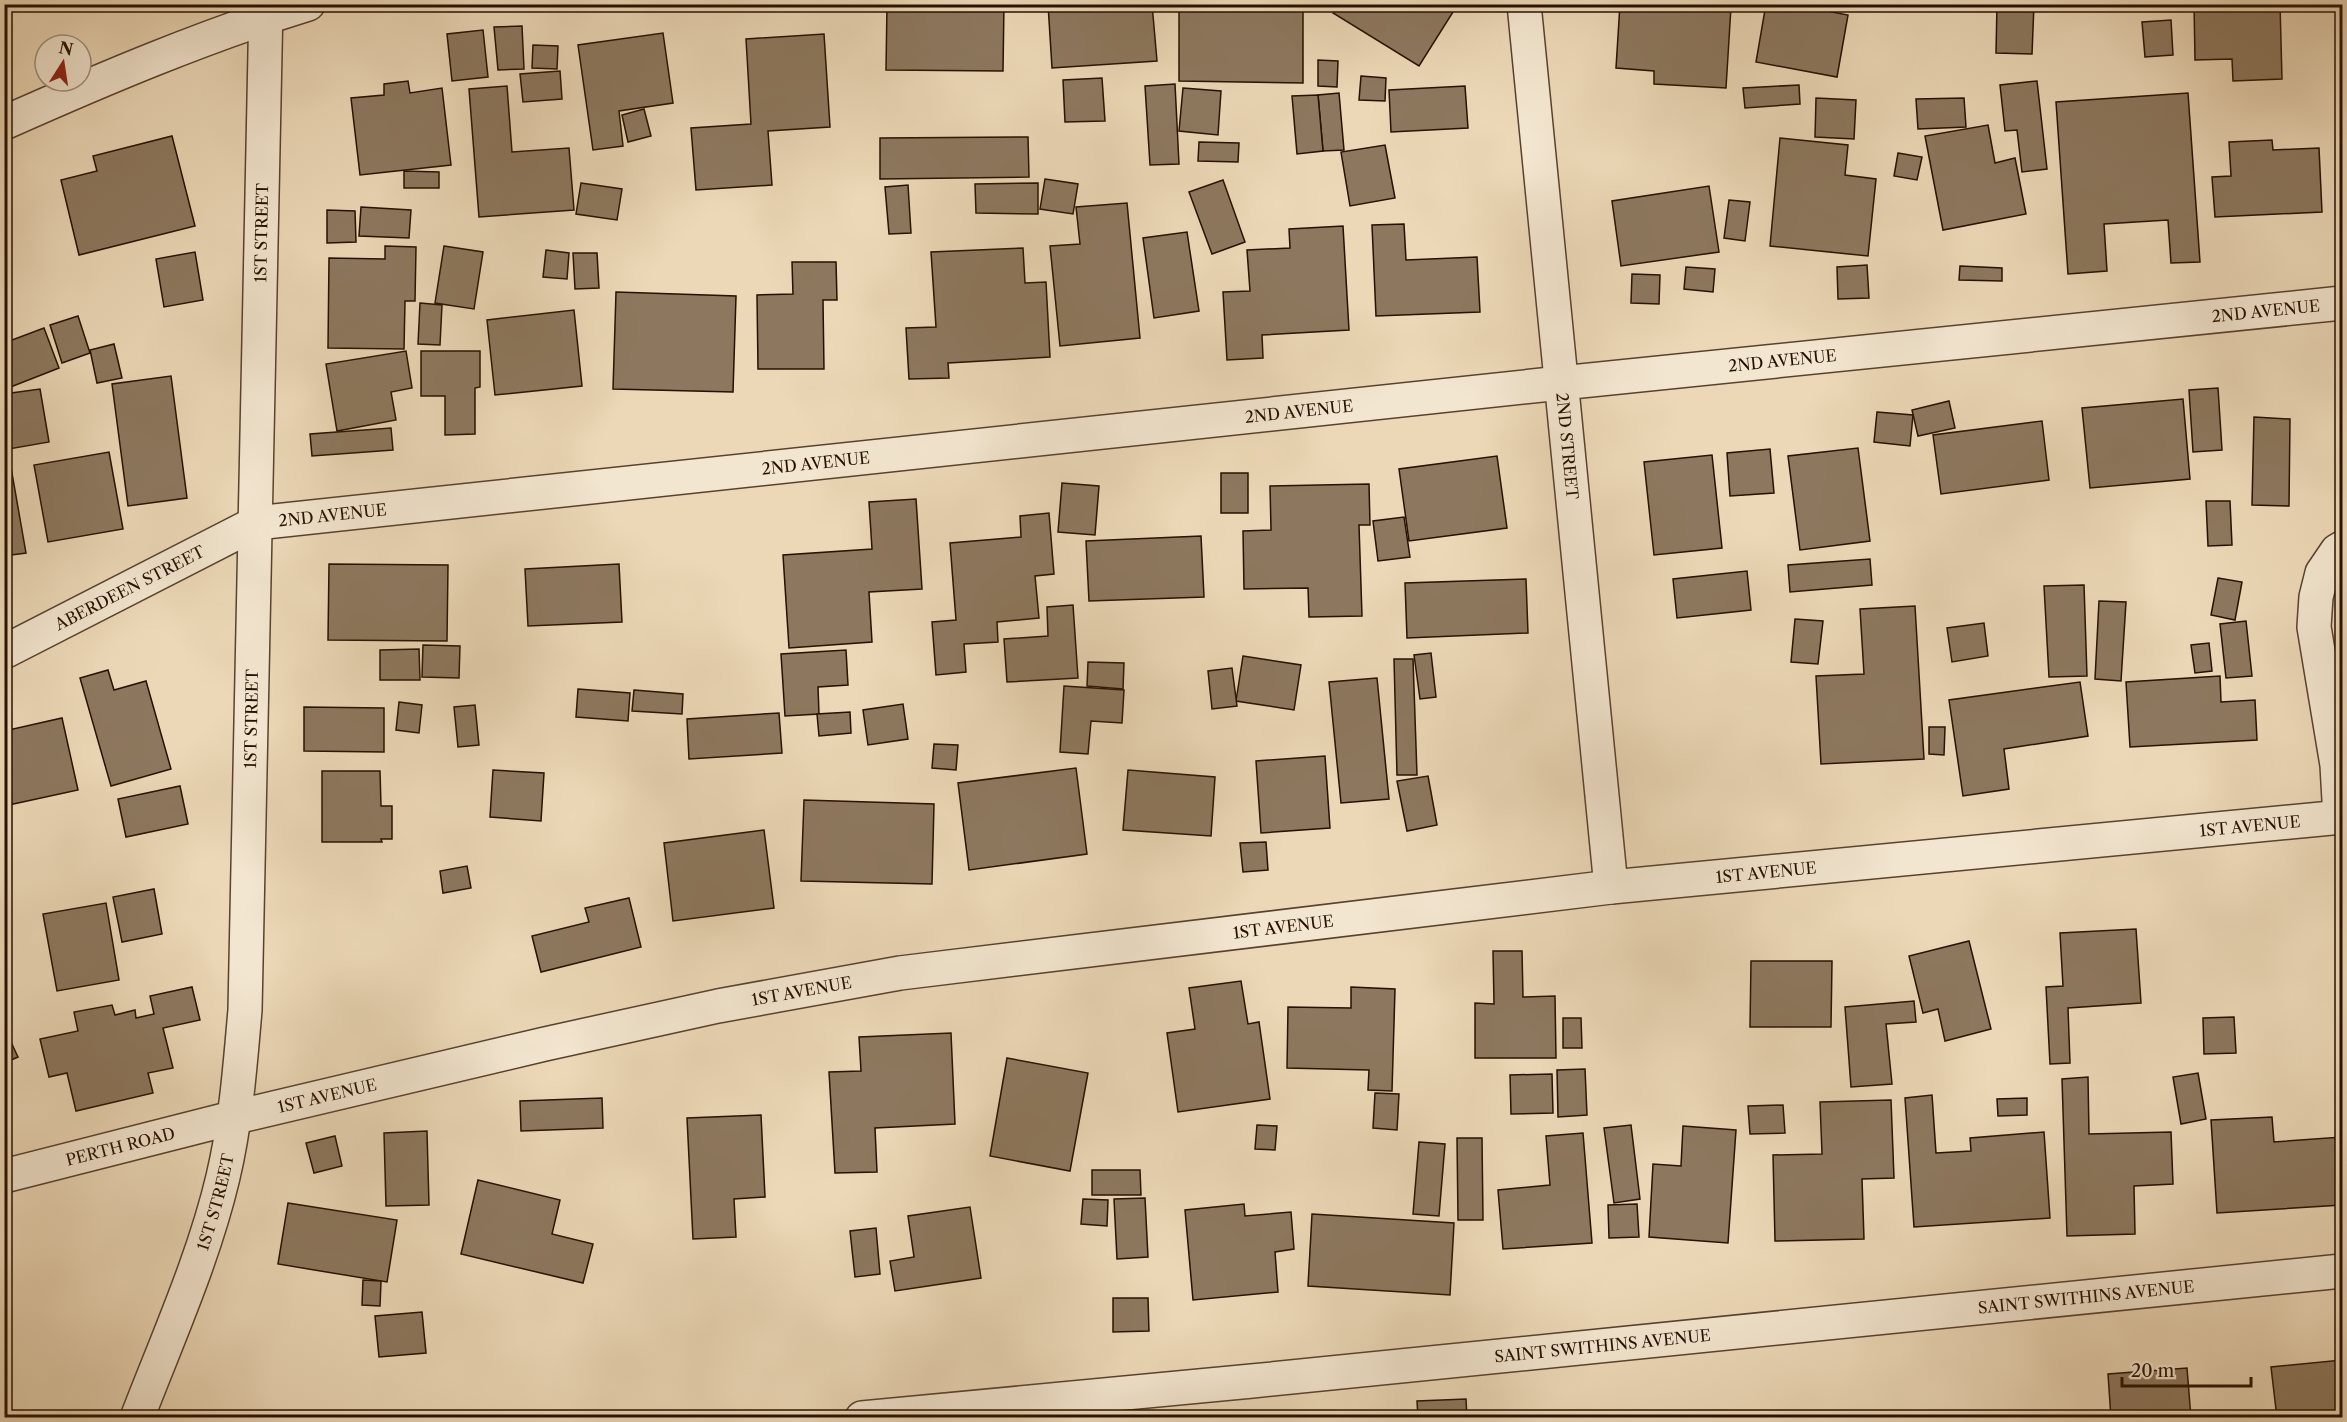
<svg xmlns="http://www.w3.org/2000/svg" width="2347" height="1422" font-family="'Libre Caslon Text',serif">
<rect width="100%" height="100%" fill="#ecd8b7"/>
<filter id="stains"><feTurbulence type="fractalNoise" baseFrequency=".00333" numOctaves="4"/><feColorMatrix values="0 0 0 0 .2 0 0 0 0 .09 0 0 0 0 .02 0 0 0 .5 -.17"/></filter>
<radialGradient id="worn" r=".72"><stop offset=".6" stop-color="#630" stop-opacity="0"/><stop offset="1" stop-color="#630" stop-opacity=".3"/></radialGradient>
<!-- building -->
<g fill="#8d785f" stroke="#261000" stroke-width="1.5">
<path d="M887,4H1004L1003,71L886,70Z"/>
<path d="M1048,4H1152L1157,61L1052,68Z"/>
<path d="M1179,4H1303V83L1179,81Z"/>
<path d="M1338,4H1441L1453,12L1419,66L1333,13Z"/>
<path d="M1620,4L1731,7L1726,88L1654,84V71L1616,68Z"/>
<path d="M1766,4H1790L1848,15L1837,77L1756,62Z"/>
<path d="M1914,4H1952L1914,7Z"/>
<path d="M1997,4H2034L2032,54L1996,53Z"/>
<path d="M2194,4H2280L2282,79L2233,81L2232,59L2195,60Z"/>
<path d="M2171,20L2173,55L2145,57L2142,22Z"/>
<path d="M522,26L524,69L498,70L494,27Z"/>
<path d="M483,30L488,77L452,81L447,34Z"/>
<path d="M663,33L673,103L619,111L623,146L593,150L578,45Z"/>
<path d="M824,34L830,127L768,131L772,185L696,190L691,128L751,124L746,39Z"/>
<path d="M533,45L558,46L557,69L532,68Z"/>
<path d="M1318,60L1338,61L1337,87L1318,86Z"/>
<path d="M560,71L562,99L523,102L520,74Z"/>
<path d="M1361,76L1386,78L1385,101L1359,100Z"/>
<path d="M1102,78L1105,121L1065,122L1063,80Z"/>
<path d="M408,81L410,93L442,88L451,165L360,175L351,98L384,95V84Z"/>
<path d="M2037,81L2047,169L2022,172L2017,130L2005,131L2000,85Z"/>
<path d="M1175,84L1179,164L1150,165L1145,86Z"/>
<path d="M1799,85L1800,104L1745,108L1743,88Z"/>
<path d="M507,86L512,152L569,148L574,210L479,217L469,89Z"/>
<path d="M1465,86L1468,128L1391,132L1389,90Z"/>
<path d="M1183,88L1221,91L1218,135L1179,131Z"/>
<path d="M1339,93L1344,150L1323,151L1318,95Z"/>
<path d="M2188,93L2200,262L2171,263L2168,220L2104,224L2107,271L2068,274L2056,102Z"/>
<path d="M1318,95L1323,151L1297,154L1292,96Z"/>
<path d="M1816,98L1856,100L1854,139L1815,137Z"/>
<path d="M1964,98L1966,127L1918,129L1916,99Z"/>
<path d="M644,109L651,136L628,142L622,115Z"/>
<path d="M1988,125L1995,163L2015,158L2026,214L1943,230L1925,136Z"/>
<path d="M172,136L195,226L79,255L61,180L97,171L93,156Z"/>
<path d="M1028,137L1029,177L880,179V138Z"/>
<path d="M1780,138L1848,145L1845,175L1876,179L1868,256L1770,246Z"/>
<path d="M2272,140L2273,150L2319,148L2322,212L2215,217L2212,177L2231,176L2229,142Z"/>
<path d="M1199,142L1239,143L1238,162L1198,161Z"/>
<path d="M1385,145L1395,198L1350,206L1341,152Z"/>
<path d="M1898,153L1922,157L1917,180L1894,176Z"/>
<path d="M404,171L439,172V188H404Z"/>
<path d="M1045,179L1078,184L1073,214L1040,209Z"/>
<path d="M1223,180L1245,242L1212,254L1189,192Z"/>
<path d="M581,183L622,189L617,220L576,214Z"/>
<path d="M1038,183V214L976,213L975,184Z"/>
<path d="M908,185L911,233L889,234L885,187Z"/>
<path d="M1709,186L1719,252L1621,266L1612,201Z"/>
<path d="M1729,200L1750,202L1745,241L1724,238Z"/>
<path d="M1127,203L1140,338L1060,346L1050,246L1080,244L1076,207Z"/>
<path d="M361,207L411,210L409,238L359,236Z"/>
<path d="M327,210L355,211L356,242L327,243Z"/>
<path d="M1404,224L1406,260L1477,257L1480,312L1376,316L1372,225Z"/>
<path d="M1343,226L1349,330L1262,335L1263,358L1227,360L1223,292L1250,291L1247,250L1290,248L1289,229Z"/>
<path d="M1187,232L1199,311L1154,318L1143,238Z"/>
<path d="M385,246L416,247L415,301H405L404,349L328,348L329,258L385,259Z"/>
<path d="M444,246L483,252L474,309L435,303Z"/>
<path d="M1023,248L1025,283L1046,282L1050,357L948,363L949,378L909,379L906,328L936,327L931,252Z"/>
<path d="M546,250L569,253L567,279L543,277Z"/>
<path d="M195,252L203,300L164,307L156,259Z"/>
<path d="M573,253H597L599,288L575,289Z"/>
<path d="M792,262H836L837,300H823L824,369H758L757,295L793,294Z"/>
<path d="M1867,265L1869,298L1838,299L1837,267Z"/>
<path d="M1960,266L2002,268V281L1959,280Z"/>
<path d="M1686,267L1715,269L1713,292L1684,289Z"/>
<path d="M1632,274L1660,275L1659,304L1631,303Z"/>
<path d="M616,292L736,296L733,392L613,389Z"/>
<path d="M420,303L442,305L440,345L418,344Z"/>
<path d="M574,310L582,386L495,395L487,320Z"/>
<path d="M78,316L90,353L62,363L50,325Z"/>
<path d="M44,328L59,368L8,388L4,380V343Z"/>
<path d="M114,344L122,378L97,383L90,350Z"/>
<path d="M406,351L412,388L391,392L396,420L337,431L326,364Z"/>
<path d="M421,351H480V387L475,388V434L445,435V396H421Z"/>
<path d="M171,376L187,498L128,506L112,384Z"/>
<path d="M2218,388L2222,450L2193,452L2189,390Z"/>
<path d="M40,389L49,442L9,449L4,424V394Z"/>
<path d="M2183,399L2190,479L2090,488L2082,408Z"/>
<path d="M1949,401L1955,428L1918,436L1912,410Z"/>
<path d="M1877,412L1913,415L1910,446L1874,442Z"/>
<path d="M2254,417L2290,419L2289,506L2252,505Z"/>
<path d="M2042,421L2049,480L1941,494L1933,435Z"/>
<path d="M391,428L393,450L312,456L310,434Z"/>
<path d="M1858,448L1870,541L1800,550L1788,456Z"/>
<path d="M1770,449L1774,493L1730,496L1727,453Z"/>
<path d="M109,452L123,529L48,542L34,465Z"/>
<path d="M1712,455L1722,548L1654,555L1644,462Z"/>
<path d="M4,456H9L26,553L4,556Z"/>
<path d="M1497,456L1507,528L1409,541L1399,469Z"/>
<rect x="1221" y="473" width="27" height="40"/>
<path d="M1062,483L1099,486L1095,535L1058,532Z"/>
<path d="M1369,484L1370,525H1359L1362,616L1309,617L1308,588L1244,589L1243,531L1271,530L1270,486Z"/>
<path d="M916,499L922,589L869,592L872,642L789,648L783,555L872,549L869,502Z"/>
<path d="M2206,501H2230L2232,545L2208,546Z"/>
<path d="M1049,513L1054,574L1035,576L1039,618L997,622L998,642L964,644L966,672L936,675L932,622L956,620L950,543L1021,537L1020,516Z"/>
<path d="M1404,517L1410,557L1378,561L1373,521Z"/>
<path d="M1201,536L1204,597L1089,601L1086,541Z"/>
<path d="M1870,559L1872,585L1790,592L1788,565Z"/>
<path d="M329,564L448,565L447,641L328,640Z"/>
<path d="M619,564L622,622L528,626L525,569Z"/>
<path d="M1747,571L1751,610L1677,618L1673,579Z"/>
<path d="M2218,578L2242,582L2235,620L2211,615Z"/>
<path d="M1526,579L1528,633L1407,638L1405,583Z"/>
<path d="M2084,585L2087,676L2049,677L2044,586Z"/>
<path d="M2099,601L2126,602L2121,681L2095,679Z"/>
<path d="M1073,605L1078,678L1007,682L1004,639L1048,636L1047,607Z"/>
<path d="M1915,606L1924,759L1821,764L1816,676L1864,674L1860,609Z"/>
<path d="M1795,619L1823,621L1818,664L1791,662Z"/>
<path d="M2246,621L2252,676L2226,678L2220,624Z"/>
<path d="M1984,623L1988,656L1952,662L1947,628Z"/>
<path d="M2209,643L2212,671L2195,673L2191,645Z"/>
<path d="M423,645L460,646L459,678L422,677Z"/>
<path d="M419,649L420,680H380V650Z"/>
<path d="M846,650L848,685L818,687L819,714L785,716L781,654Z"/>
<path d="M1431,653L1436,697L1420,699L1414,655Z"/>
<path d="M1243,656L1301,665L1294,710L1236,701Z"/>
<path d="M1394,659H1413L1417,775H1397Z"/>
<path d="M1088,662L1124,663L1123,689L1087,686Z"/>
<path d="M1232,668L1237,706L1212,709L1208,671Z"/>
<path d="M108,670L114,690L146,681L171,769L111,786L80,678Z"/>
<path d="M2220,676L2221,702L2255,700L2257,740L2130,747L2126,682Z"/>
<path d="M1377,678L1389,799L1341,803L1329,682Z"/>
<path d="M2080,682L2088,736L2004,749L2009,789L1963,796L1949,700Z"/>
<path d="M1064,686L1124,690L1122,723L1091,721L1088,754L1060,752Z"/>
<path d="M578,689L630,693L628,721L576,717Z"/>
<path d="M634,690L683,694L682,714L632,711Z"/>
<path d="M399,702L422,705L419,733L396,730Z"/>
<path d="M903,704L908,739L868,745L863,710Z"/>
<path d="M475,705L479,745L458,747L454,707Z"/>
<path d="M304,707L384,708V752L304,751Z"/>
<path d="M850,712L851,733L819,736L817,714Z"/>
<path d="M779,713L782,753L689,759L687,719Z"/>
<path d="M62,718L78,790L4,806V731Z"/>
<path d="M1929,727H1945L1944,755L1929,754Z"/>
<path d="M934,744L958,745L956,770L932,768Z"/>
<path d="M1325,756L1330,828L1261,833L1256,761Z"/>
<path d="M1076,768L1087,854L969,870L958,783Z"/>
<path d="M493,770L544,773L541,821L490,817Z"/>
<path d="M1128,770L1215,777L1211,836L1123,830Z"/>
<path d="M322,771H380L381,806H392V839H381L382,842H322Z"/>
<path d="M1428,776L1437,825L1407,831L1397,781Z"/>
<path d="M180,786L188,824L126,837L118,799Z"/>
<path d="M804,800L934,804L932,884L801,881Z"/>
<path d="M764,830L774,908L673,921L664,843Z"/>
<path d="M1266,842L1268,870L1243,872L1240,843Z"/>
<path d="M467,866L471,888L443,893L440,871Z"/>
<path d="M154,889L162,934L122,942L113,897Z"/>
<path d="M629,898L641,947L541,972L532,936L589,922L585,908Z"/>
<path d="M106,903L119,980L57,991L43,914Z"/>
<path d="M2136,929L2141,1003L2068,1008L2070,1063L2050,1064L2046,987L2063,986L2060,933Z"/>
<path d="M1969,941L1991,1029L1945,1041L1938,1009L1923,1013L1909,956Z"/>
<path d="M1493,951H1522L1523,997L1555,996L1556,1058H1475V1003L1494,1004Z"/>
<path d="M1751,961H1832L1831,1027H1750Z"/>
<path d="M1241,981L1248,1024L1259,1022L1270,1099L1178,1112L1167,1033L1195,1029L1189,988Z"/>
<path d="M192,987L200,1020L163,1028L173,1068L148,1073L153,1093L76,1111L67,1073L49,1077L40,1039L78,1031L74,1012L112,1005L115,1015L135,1010L136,1018L154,1014L150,996Z"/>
<path d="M1351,987L1395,989L1392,1091L1368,1090L1369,1070L1287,1068L1288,1007L1351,1008Z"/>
<path d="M1914,1001L1916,1022L1886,1024L1892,1084L1851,1087L1845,1007Z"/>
<path d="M2234,1017L2236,1053L2204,1054L2203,1018Z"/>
<path d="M1563,1018H1581L1582,1048H1563Z"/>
<path d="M4,1027L18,1057L4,1063Z"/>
<path d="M951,1033L955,1124L875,1128L877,1172L835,1173L829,1072L861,1071L859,1037Z"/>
<path d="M1007,1058L1088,1073L1070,1171L990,1156Z"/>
<path d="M1585,1069L1587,1115L1558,1117L1557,1070Z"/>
<path d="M2198,1073L2206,1119L2181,1124L2173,1077Z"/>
<path d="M1552,1074L1553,1113L1511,1114L1510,1075Z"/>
<path d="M2088,1077L2089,1134L2171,1132L2173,1184L2134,1186L2135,1234L2067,1236L2062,1079Z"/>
<path d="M1375,1093L1399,1094L1397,1130L1373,1128Z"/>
<path d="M1932,1095L1936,1153L1971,1151L1970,1138L2044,1132L2050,1218L1914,1227L1905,1098Z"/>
<path d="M602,1098L603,1128L521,1131L520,1101Z"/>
<path d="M2027,1098V1115L1998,1116L1997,1099Z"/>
<path d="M1891,1100L1894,1178L1862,1179L1864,1239L1775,1241L1773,1155L1822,1154L1820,1102Z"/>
<path d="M1783,1105L1785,1133L1750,1134L1748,1106Z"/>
<path d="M761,1115L765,1197L734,1199L736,1237L693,1239L687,1118Z"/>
<path d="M2272,1117L2274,1142L2342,1137V1205L2217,1213L2211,1120Z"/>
<path d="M1257,1125L1277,1126L1275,1150L1255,1149Z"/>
<path d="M1631,1125L1640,1199L1614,1203L1604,1128Z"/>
<path d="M1683,1126L1736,1130L1728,1243L1649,1237L1653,1164L1681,1166Z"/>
<path d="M427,1131L429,1205L386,1206L384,1133Z"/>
<path d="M1583,1133L1592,1243L1503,1249L1498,1190L1550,1185L1546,1136Z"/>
<path d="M335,1136L342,1166L314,1173L306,1143Z"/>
<path d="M1457,1138H1482L1483,1220H1458Z"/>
<path d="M1419,1142L1445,1144L1439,1216L1413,1214Z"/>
<path d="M1092,1170H1140L1141,1195H1092Z"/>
<path d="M478,1180L560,1200L552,1234L593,1244L583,1283L461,1254Z"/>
<path d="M1145,1198L1148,1257L1117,1259L1114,1199Z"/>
<path d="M1083,1199L1108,1200L1107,1226L1081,1224Z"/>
<path d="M288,1203L397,1220L387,1282L278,1264Z"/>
<path d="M1244,1204L1245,1216L1291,1212L1294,1249L1275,1252L1278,1292L1193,1300L1185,1210Z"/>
<path d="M1637,1204L1639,1237L1609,1238L1608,1205Z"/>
<path d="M970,1207L981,1278L895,1291L890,1261L914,1257L908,1216Z"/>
<path d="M1312,1214L1454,1223L1450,1295L1308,1286Z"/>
<path d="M876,1228L880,1274L855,1277L850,1231Z"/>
<path d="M363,1280L381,1281L380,1306L362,1305Z"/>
<path d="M1113,1298H1148L1149,1331L1113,1332Z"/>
<path d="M422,1312L426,1353L379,1357L375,1316Z"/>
<path d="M2342,1360V1418H2277L2271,1367Z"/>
<path d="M2187,1368L2191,1418H2111L2108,1374Z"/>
<path d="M1466,1399L1467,1418H1418L1417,1401Z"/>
</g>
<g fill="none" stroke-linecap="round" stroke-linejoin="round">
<defs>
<g id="minor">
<path id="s1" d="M1524,4L1611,887"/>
<path d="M4,123C103,79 204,36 308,4"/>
<path id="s2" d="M4,652L256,523L1561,383L2342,303"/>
<path d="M2340,818L2337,765L2314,627L2316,597L2322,573L2337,551L2342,548"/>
<path id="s3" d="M4,1176L236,1117L545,1044L718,1006L900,973L1611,887L2342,817"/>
<path id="s4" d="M137,1418C167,1340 204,1258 223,1177C236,1122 240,1067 245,1010L266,4"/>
<path id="s5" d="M862,1418L1252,1381L2342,1271"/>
</g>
</defs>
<!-- minor casing -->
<use href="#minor" stroke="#58422e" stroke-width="36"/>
<!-- minor -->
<use href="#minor" stroke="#f3e6d0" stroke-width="33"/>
</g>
<g text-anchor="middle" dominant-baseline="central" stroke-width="4.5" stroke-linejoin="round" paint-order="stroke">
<!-- street labels -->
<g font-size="16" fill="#261000" stroke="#f3e6d0">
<text stroke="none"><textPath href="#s4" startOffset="1202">1ST STREET</textPath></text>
<text stroke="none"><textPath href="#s2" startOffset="2304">2ND AVENUE</textPath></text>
<text stroke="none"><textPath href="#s2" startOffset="1818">2ND AVENUE</textPath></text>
<text stroke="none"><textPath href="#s2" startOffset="1332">2ND AVENUE</textPath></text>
<text stroke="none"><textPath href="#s1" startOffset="444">2ND STREET</textPath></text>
<text stroke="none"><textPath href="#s2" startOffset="846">2ND AVENUE</textPath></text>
<text stroke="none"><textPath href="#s2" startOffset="360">2ND AVENUE</textPath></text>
<text stroke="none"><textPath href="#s2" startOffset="141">ABERDEEN STREET</textPath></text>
<text stroke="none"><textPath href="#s4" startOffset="716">1ST STREET</textPath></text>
<text stroke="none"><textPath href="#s3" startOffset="2277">1ST AVENUE</textPath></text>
<text stroke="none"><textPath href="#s3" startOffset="1791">1ST AVENUE</textPath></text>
<text stroke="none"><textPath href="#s3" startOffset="1305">1ST AVENUE</textPath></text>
<text stroke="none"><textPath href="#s3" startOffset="819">1ST AVENUE</textPath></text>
<text stroke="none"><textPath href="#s3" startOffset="333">1ST AVENUE</textPath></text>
<text stroke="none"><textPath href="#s3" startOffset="120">PERTH ROAD</textPath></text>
<text stroke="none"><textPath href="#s4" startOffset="230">1ST STREET</textPath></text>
<text stroke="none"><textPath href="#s5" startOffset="1230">SAINT SWITHINS AVENUE</textPath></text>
<text stroke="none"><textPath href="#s5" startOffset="744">SAINT SWITHINS AVENUE</textPath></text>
</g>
</g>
<!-- margin -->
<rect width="2347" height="1422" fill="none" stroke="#ecd8b7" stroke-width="24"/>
<rect x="6" y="6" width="2335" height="1410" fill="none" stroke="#261000" stroke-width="3"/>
<rect x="12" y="12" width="2323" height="1398" fill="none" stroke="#261000" stroke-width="1.5"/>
<!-- north arrow -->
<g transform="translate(63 63) rotate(12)"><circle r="28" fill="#f3e6d0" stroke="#a1907d" stroke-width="1.5"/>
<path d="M0-4.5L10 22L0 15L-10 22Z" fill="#8f2418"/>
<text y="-9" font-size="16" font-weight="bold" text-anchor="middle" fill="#261000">N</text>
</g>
<!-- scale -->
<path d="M2122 1377v9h129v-9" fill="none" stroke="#261000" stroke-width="3"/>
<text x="2131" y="1377" font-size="18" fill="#261000" stroke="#f3e6d0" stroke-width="4.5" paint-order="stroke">20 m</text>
<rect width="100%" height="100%" filter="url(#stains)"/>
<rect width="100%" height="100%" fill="url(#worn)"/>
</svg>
